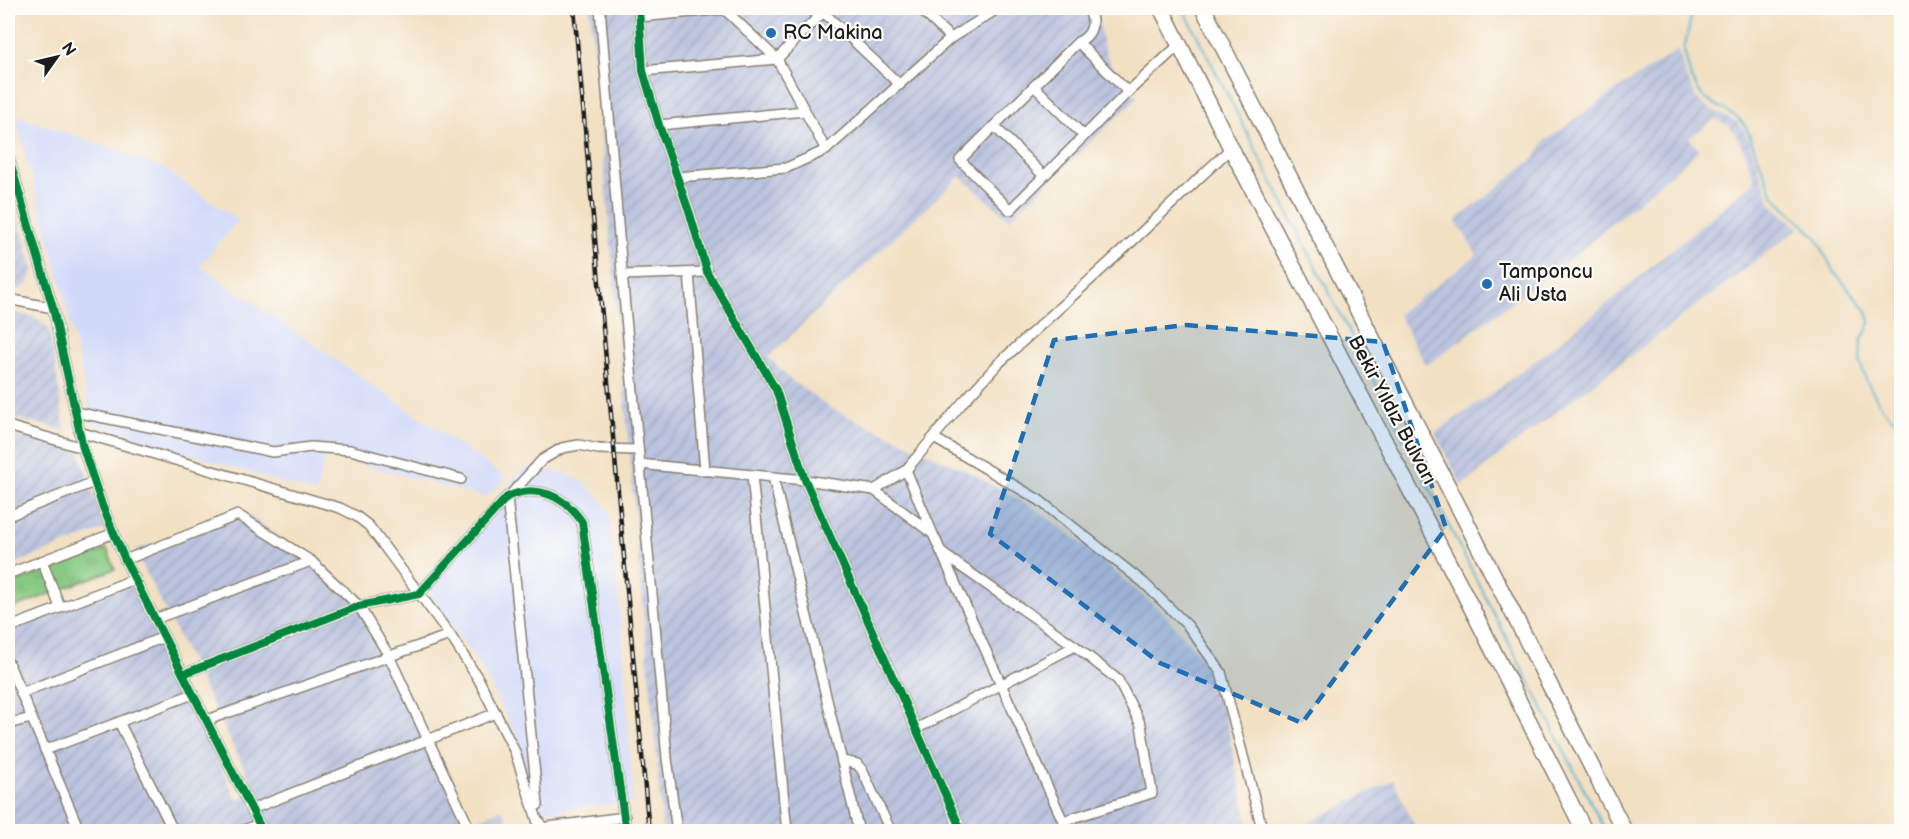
<svg xmlns="http://www.w3.org/2000/svg" width="1909" height="839" font-family="'Balsamiq Sans',sans-serif">
<defs>
<pattern id="industrial-furrows" width="10" height="10" patternUnits="userSpaceOnUse" patternTransform="scale(1.5)"><rect width="10" height="10" fill="#bbc3de"/><path d="M-1 1l2-2M0 10L10 0M9 11l2-2" fill="none" stroke="#a0a7be"/></pattern>
<pattern id="grass-tufts" width="24" height="20" patternUnits="userSpaceOnUse" patternTransform="scale(1.5)"><rect width="24" height="20" fill="#87c982"/><path d="M3 7l-1-3M5 7V3M7 7l1-3M15 17l-1-3M17 17v-4M19 17l1-3" fill="none" stroke="#74ac70"/></pattern>
</defs>
<rect width="100%" height="100%" fill="#fdfcf7"/>
<filter id="ink" filterUnits="userSpaceOnUse"><feTurbulence type="fractalNoise" baseFrequency=".0167" numOctaves="2"/><feDisplacementMap in="SourceGraphic" scale="12" xChannelSelector="R" yChannelSelector="G"/><feConvolveMatrix kernelMatrix="1 2 1 2 8 2 1 2 1" color-interpolation-filters="sRGB"/></filter>
<filter id="wash" filterUnits="userSpaceOnUse"><feTurbulence type="fractalNoise" baseFrequency=".008" numOctaves="4" result="noise"/><feDisplacementMap in="SourceGraphic" scale="24" xChannelSelector="R" yChannelSelector="G"/><feGaussianBlur stdDeviation="1.35" result="paint"/><feColorMatrix in="noise" values="0 0 0 0 0 0 0 0 0 0 0 0 0 0 0 0 0 1.4 0 .05"/><feComposite in="paint" operator="in"/></filter>
<g filter="url(#wash)">
<rect width="100%" height="100%" fill="#f2e0c3"/>
<!-- built -->
<g fill="#d1d9f9">
<path d="M15,115L122,152L164,169L238,220L200,266L507,478L486,497L325,455L316,493L93,424L62,287Z"/>
<path d="M540,468L566,474L583,482L598,496L609,512L623,645L633,802L538,812L517,740L500,703L479,664L421,581L523,469Z"/>
</g>
<!-- industrial -->
<g fill="url(#industrial-furrows)">
<path d="M590,8H1091L1100,28L1103,45L1109,62L1125,86L1138,97L1009,219L960,176L768,357L791,380L830,408L975,475L1032,507L1071,535L1163,613L1200,656L1219,687L1249,827L1146,825L1148,832L663,831Z"/>
<path d="M1678,50L1685,74L1696,97L1705,106L1735,121L1743,129L1749,140L1771,204L1799,228L1492,461L1462,486L1435,433L1501,387L1588,319L1755,181L1743,147L1730,126L1715,119L1689,138L1699,150L1576,254L1426,366L1398,314L1477,255L1456,221L1536,156L1545,141L1609,95Z"/>
<path d="M8,183L33,270L29,282L24,287L17,290L8,288Z"/>
<path d="M8,311L35,317L43,323L50,332L65,430L8,417Z"/>
<path d="M8,434L79,451L105,529L8,566Z"/>
<path d="M247,514L360,598L466,826L501,809L514,831L8,832V630L131,585L237,800L256,792L135,550Z"/>
<path d="M1393,780L1417,831H1292Z"/>
</g>
<!-- grass -->
<path fill="url(#grass-tufts)" stroke="#52724f" stroke-width="1.5" d="M107,549L115,569L8,610V585Z"/>
<g fill="none" stroke-linecap="round" stroke-linejoin="round">
<!-- stream -->
<g stroke="#4eb0cd" stroke-width="2">
<path d="M1183,8L1606,832"/>
<path d="M1693,8L1684,50L1691,78L1698,90L1707,100L1737,117L1746,127L1773,195L1816,237L1834,272L1867,311L1870,323L1861,341L1860,362L1866,380L1882,408L1902,428"/>
</g>
</g>
</g>
<g filter="url(#ink)">
<g fill="none" stroke-linecap="round" stroke-linejoin="round">
<defs>
<g id="street">
<path d="M600,8L624,296L661,690L667,758L677,832"/>
<path d="M639,8L643,71L659,125L690,214L707,272L776,390L805,480L962,832"/>
<path d="M723,8L777,59L826,150"/>
<path d="M819,8L900,85"/>
<path d="M919,8L951,38"/>
<path d="M1087,8C1096,21 1093,35 1078,42L960,160L1010,210L1128,92L1179,45"/>
<path d="M639,17L725,9"/>
<path d="M1078,42L1128,92"/>
<path d="M643,71L777,59L827,8"/>
<path d="M1034,86L1084,136"/>
<path d="M659,125L805,111"/>
<path d="M994,126L1044,176"/>
<path d="M8,155L53,308L83,448L102,505L125,560L263,832"/>
<path d="M678,177L786,168L826,150L951,38L999,8"/>
<path d="M689,273L705,471"/>
<path d="M622,275L707,272"/>
<path d="M8,299L53,308"/>
<path d="M75,412L273,452L311,447L350,450L461,479"/>
<path d="M8,426L83,448"/>
<path d="M79,432L340,508L356,516L369,526L450,635L479,680L515,752L541,832"/>
<path d="M934,438L1039,500L1144,583L1188,626L1221,672L1263,832"/>
<path d="M639,464L805,480L874,490L933,534L1063,821L1064,832"/>
<path d="M906,470L932,532"/>
<path d="M752,475L787,832"/>
<path d="M773,477L859,832"/>
<path d="M874,490L906,470L963,402L999,363L1125,248L1231,148"/>
<path d="M510,495L542,460L562,448L579,445L598,449L638,450"/>
<path d="M507,497L538,805"/>
<path d="M8,516L94,482"/>
<path d="M943,554L1075,646L1118,680L1141,725L1152,793L1063,821"/>
<path d="M125,560L238,515L311,561L359,606L389,656L471,832"/>
<path d="M42,561L60,607"/>
<path d="M8,574L114,533"/>
<path d="M155,619L311,561"/>
<path d="M8,628L135,579"/>
<path d="M8,662L80,832"/>
<path d="M183,674L359,606L419,594L507,497C536,483 565,496 582,522L626,832"/>
<path d="M21,693L164,637"/>
<path d="M207,720L450,635"/>
<path d="M119,722L174,832"/>
<path d="M8,724L31,718"/>
<path d="M916,729L1075,646"/>
<path d="M45,750L193,694"/>
<path d="M842,761L857,764L862,770L891,832"/>
<path d="M252,809L496,713"/>
<path d="M540,822V828L625,817"/>
<path d="M239,832L259,824"/>
</g>
<g id="primary">
<path d="M1161,8L1231,148L1461,587L1585,832"/>
<path d="M1203,8L1625,832"/>
</g>
</defs>
<!-- street casing -->
<use href="#street" stroke="#877e70" stroke-width="12"/>
<!-- primary casing -->
<use href="#primary" stroke="#877e70" stroke-width="18"/>
<!-- street -->
<use href="#street" stroke="#fff" stroke-width="9"/>
<!-- primary -->
<use href="#primary" stroke="#fff" stroke-width="15"/>
<defs>
<path id="rail" d="M574,8L649,832"/>
</defs>
<!-- rail casing -->
<use href="#rail" stroke="#1c1c1c" stroke-width="4.5"/>
<!-- rail -->
<use href="#rail" stroke="#fdfcf7" stroke-width="2" stroke-dasharray="7" stroke-linecap="butt"/>
<defs>
<g id="cycleway">
<path d="M639,8L643,71L659,125L690,214L707,272L776,390L805,480L962,832"/>
<path d="M8,155L53,308L83,448L102,505L125,560L263,832"/>
<path d="M183,674L359,606L419,594L507,497C536,483 565,496 582,522L626,832"/>
</g>
</defs>
<!-- cycleway casing -->
<use href="#cycleway" stroke="#fdfcf7" stroke-width="11"/>
<!-- cycleway -->
<use href="#cycleway" stroke="#00873e" stroke-width="8"/>
</g>
</g>
<!-- marked area -->
<path fill="#1f6fb2" fill-opacity="0.2" stroke="#1f6fb2" stroke-width="4.5" stroke-dasharray="12 8" stroke-linejoin="round" d="M1186,325L1383,342L1446,528L1302,723L1160,663L990,534L1054,340Z"/>
<!-- markers -->
<g fill="#1f6fb2" stroke="#fdfcf7" stroke-width="2">
<circle cx="771" cy="33" r="6"/>
<circle cx="1487" cy="284" r="6"/>
</g>
<g text-anchor="middle" dominant-baseline="central" stroke-width="4.5" stroke-linejoin="round" paint-order="stroke">
<!-- poi labels -->
<g font-size="20" fill="#1c1c1c" stroke="#fdfcf7" text-anchor="start">
<text x="783" y="33">RC Makina</text>
<text x="1499" y="272">Tamponcu<tspan x="1499" dy="23">Ali Usta</tspan></text>
</g>
<!-- street labels -->
<g font-size="20" fill="#1c1c1c" stroke="#fdfcf7">
<text transform="translate(1392 410) rotate(62)">Bekir Yıldız Bulvarı</text>
</g>
</g>
<!-- margin -->
<rect width="1909" height="839" fill="none" stroke="#fdfcf7" stroke-width="30"/>
<!-- north arrow -->
<g transform="translate(57 57) rotate(56)" stroke="#fdfcf7" stroke-width="4.5" paint-order="stroke">
<path d="M0-4.5L10 22L0 15L-10 22Z" fill="#1c1c1c"/>
<text y="-9" font-size="16" font-weight="bold" text-anchor="middle" fill="#1c1c1c">N</text>
</g>
</svg>
